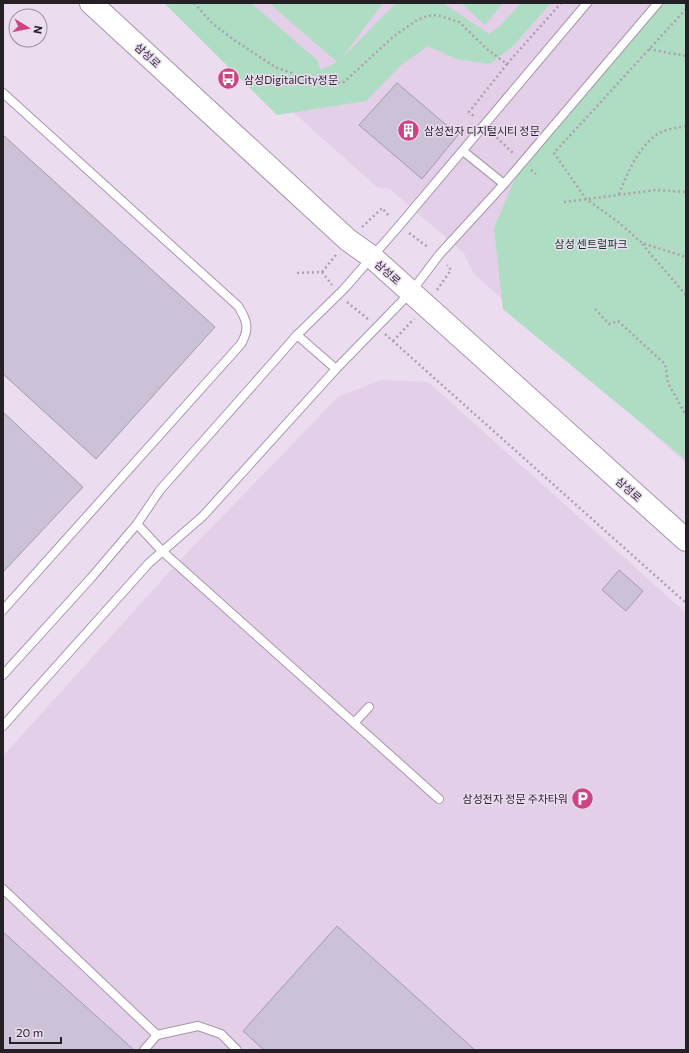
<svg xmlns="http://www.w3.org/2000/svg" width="689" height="1053" font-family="Commissioner,'Noto Sans KR',sans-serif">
<rect width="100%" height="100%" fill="#ebdcef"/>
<!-- built -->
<g fill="#e3cfe8">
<path d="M171,3H686V463L474,274L464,253L390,189L377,187Z"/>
<path d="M381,380L428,382L686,613V1050H3V756L182,558L338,397Z"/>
</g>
<!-- green -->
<g fill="#afddc4">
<path d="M164,3H251L317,60L321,70L337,62L269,3H383L341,59L396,3H443L489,34L501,25L521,3H551L513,46L490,64L456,59L428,46L401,65L366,101L277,115Z"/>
<path d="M461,3H503L485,25Z"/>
<path d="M658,3H686V460L503,309L494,228L522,162Z"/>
</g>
<!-- building -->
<g fill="#ccc2d7" stroke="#a49baf">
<path d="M397,83L458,135L422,179L359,125Z"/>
<path d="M3,135L215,327L96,459L3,374Z"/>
<path d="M3,412L83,487L3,572Z"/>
<path d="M619,570L643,591L626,611L602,590Z"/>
<path d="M337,926L475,1050H264L243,1031Z"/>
<path d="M3,932L134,1050H3Z"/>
</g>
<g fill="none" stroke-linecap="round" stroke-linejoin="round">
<defs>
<g id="lane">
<path d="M3,93L238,306C247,320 250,329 241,344L3,610"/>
<path d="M463,151L504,184"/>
<path d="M297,335L336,369"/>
<path d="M137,524L162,551L439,799"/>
<path d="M3,675L91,578L137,524L160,490L253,385L297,335L344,289L399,226L587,3"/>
<path d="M354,723L369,707"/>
<path d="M3,726L149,563L203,516L336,369L411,292L439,255L504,184L658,3"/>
<path d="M3,889L157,1035L198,1026L221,1034L237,1050"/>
<path d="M144,1050L157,1035"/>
</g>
<path id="secondary" d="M91,3L348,240L372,257L686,540"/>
</defs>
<!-- lane casing -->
<use href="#lane" stroke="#a597a9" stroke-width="10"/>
<!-- secondary casing -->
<use href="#secondary" stroke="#a597a9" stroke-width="24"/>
<!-- path -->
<g stroke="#aca0af" stroke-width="2.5" stroke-dasharray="2 3" stroke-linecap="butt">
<path d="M194,3L212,23L234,40L275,67L292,73L301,79L314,83L344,82L394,36L417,20L427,16L437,15L459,22L488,50L507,64L469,112L475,117"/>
<path d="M686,9L554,153L586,199L617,221L642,243L686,257"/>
<path d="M649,49L686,56"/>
<path d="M507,64L561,3"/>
<path d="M493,134L514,154"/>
<path d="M531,170L536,174"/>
<path d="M619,194C627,174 638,148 656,135C665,129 676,128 686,126"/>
<path d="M564,202L656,190L686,192"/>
<path d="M362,227L382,208L390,217"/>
<path d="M409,233L429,248"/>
<path d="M642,244L686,295"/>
<path d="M322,272L336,255"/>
<path d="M297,273L322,272L332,285"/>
<path d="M437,290L451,270L447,265"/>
<path d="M347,302L368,319"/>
<path d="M595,309L609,324L618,321L665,364L668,383L686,415"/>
<path d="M385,334L686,603"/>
<path d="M393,341L414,319"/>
</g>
<!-- lane -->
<use href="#lane" stroke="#fff" stroke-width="8"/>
<!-- secondary -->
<use href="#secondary" stroke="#fff" stroke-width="22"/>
</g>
<!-- icons -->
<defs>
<symbol id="bus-disc" viewBox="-11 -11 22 22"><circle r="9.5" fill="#cc4583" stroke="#ebdcef"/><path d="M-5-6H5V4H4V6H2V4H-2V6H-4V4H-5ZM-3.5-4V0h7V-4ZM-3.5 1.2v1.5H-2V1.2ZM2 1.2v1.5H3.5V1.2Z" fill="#fff"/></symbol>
<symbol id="building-disc" viewBox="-11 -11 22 22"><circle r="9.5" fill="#cc4583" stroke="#ebdcef"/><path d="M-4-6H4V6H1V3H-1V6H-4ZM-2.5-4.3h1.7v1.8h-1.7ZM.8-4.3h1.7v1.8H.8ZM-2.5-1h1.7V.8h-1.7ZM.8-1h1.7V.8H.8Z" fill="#fff"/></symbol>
<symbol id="parking-disc" viewBox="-11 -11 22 22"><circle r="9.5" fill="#cc4583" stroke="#ebdcef"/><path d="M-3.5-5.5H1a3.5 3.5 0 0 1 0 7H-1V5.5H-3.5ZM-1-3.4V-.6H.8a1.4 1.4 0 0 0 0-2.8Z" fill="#fff"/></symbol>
</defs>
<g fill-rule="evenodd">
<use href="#bus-disc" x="216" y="66" width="25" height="25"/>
<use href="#building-disc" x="396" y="118" width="25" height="25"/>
<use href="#parking-disc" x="570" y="786" width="25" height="25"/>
</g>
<g text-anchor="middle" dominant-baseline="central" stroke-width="3" stroke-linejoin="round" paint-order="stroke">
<!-- street labels -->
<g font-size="11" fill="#251f26" stroke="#ebdcef">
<text transform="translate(148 55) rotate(43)">삼성로</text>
<text transform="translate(388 272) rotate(42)">삼성로</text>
<text transform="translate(629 489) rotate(42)">삼성로</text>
</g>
<!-- poi labels -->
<g font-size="11" fill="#251f26" stroke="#ebdcef" text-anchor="start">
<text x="244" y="79">삼성DigitalCity정문</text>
<text x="424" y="130">삼성전자 디지털시티 정문</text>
<text x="568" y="798" text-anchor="end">삼성전자 정문 주차타워</text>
</g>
<!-- park labels -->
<g font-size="11" fill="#073522" stroke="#ebdcef">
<text x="591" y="243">삼성 센트럴파크</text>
</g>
</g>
<!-- border -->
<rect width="689" height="1053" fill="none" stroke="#251f26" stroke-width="8"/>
<!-- north arrow -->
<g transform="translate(28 28) rotate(100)"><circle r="19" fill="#ebdcef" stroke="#9c909f"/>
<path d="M0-3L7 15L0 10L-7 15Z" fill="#cc4583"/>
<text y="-6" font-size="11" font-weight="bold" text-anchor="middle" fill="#251f26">N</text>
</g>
<!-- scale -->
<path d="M10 1037v6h51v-6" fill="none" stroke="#251f26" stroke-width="2"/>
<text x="16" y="1037" font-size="12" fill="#251f26" stroke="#ebdcef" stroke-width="3" paint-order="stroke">20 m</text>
</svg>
